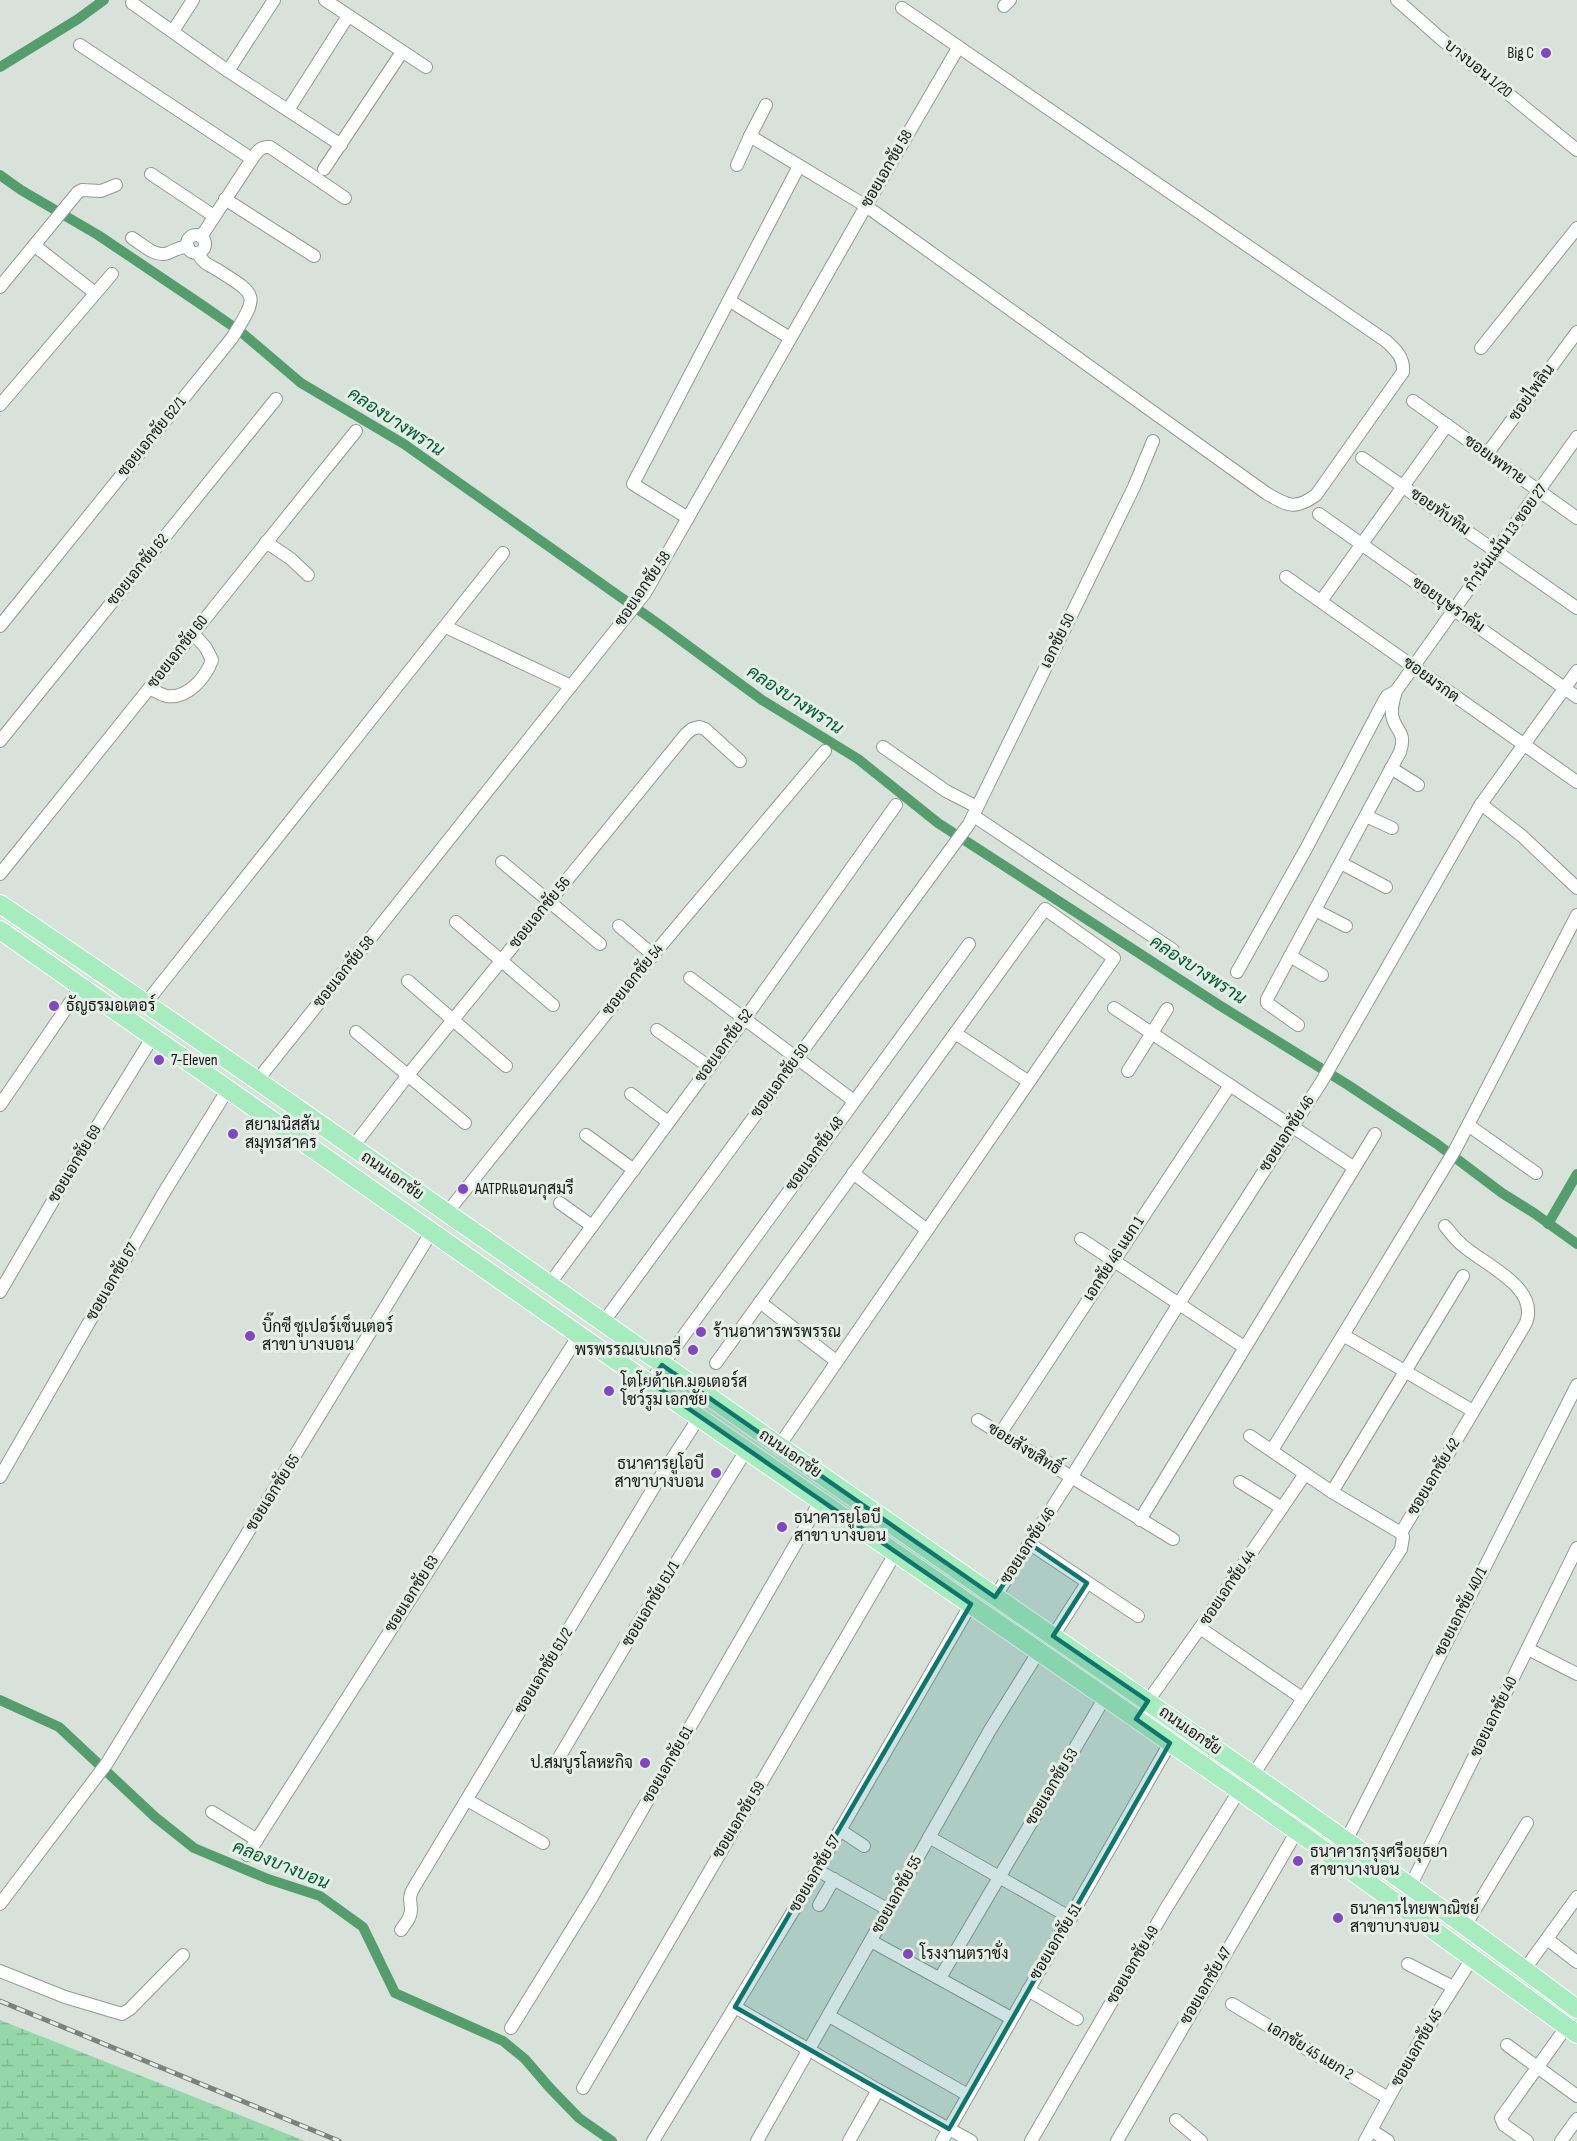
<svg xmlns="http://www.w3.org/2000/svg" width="1577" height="2141" font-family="'Sofia Sans Condensed',Sarabun,sans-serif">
<defs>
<pattern id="wetland-marsh" width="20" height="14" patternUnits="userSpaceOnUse" patternTransform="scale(1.5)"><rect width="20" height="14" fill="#95d7a8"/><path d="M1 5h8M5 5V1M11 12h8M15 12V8" fill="none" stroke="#80b890"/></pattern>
</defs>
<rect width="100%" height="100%" fill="#d8e2da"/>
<!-- wetland -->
<path fill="url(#wetland-marsh)" d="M0,2020L305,2141H0Z"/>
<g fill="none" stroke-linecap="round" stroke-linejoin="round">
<!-- canal -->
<g stroke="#569d6d" stroke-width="10">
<path d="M0,67L78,19L104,0"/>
<path d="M0,175L21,190L98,235L202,305L241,332L301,383L404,444L660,625L762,700L858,759L938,823L1219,1005L1348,1085L1437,1144L1502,1193L1534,1213L1577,1244"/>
<path d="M1548,1224L1577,1174"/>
<path d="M0,1700L59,1727L155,1817L194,1848L268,1879L320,1896L363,1927L395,1993L503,2041L525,2059L549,2087L579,2118L612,2141"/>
</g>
<defs>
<g id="minor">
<path d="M325,0L426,67"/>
<path d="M1397,0L1440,38L1577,150"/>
<path d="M132,3L228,71L274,0"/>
<path d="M1004,6L1010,0"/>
<path d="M173,31L193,0"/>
<path d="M80,45L252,159"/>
<path d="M228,71L341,145"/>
<path d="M766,105L750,136L866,206L1266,493C1287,505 1294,511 1316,495L1403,372C1404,358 1397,351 1386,341L902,8"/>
<path d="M288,110L348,16"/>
<path d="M737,165L750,136"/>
<path d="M324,169L402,52"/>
<path d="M151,174L214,216"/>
<path d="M225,199L314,256"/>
<circle cx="196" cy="244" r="9"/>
<path d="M201,237L252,159C257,152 260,146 270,147L345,198"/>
<path d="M132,238C143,245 156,258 168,253C176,250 180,246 188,247"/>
<path d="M35,246L95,293"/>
<path d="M0,287L78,192L82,190L101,191L116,185"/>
<path d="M730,301L790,338"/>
<path d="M1481,348L1577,228"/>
<path d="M1413,401L1577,518"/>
<path d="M0,405L112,274"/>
<path d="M1487,454L1577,332"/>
<path d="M1362,458L1577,608"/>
<path d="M1319,514L1577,697"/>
<path d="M688,518L633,484L799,166"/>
<path d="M266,542L291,559L308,575"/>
<path d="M1286,577L1577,782"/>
<path d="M1321,601L1447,425"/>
<path d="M0,626L232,338C259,294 259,296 216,269C208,265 202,262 198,253"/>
<path d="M446,627L571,686"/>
<path d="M150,688C155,691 161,695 167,696C188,699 206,677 212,660L206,648L193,633"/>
<path d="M0,741L276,399"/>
<path d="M883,747L946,791L977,807"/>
<path d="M1391,768L1418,785"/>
<path d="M1481,804L1522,836L1577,888"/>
<path d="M974,816L1173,950"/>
<path d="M1366,816L1392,828"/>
<path d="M502,862L600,944"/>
<path d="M1341,863L1386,887"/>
<path d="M0,874L356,431"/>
<path d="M1315,910L1346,926"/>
<path d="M456,922L553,1005"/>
<path d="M619,926L653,955"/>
<path d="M1290,956L1322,975"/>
<path d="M1237,972L1307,847L1384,701L1387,696L1396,691"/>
<path d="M690,978L854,1101"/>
<path d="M408,981L506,1066"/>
<path d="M146,1003L503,553"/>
<path d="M1114,1008L1353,1167"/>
<path d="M1298,1025L1267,1003V999L1400,752C1407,731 1395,732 1392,715C1391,707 1394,698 1396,691L1577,437"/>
<path d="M657,1030L708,1066"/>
<path d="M356,1032L465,1123"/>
<path d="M955,1033L1029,1082"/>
<path d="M1128,1071L1167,1009"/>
<path d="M256,1082L645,593L866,206L958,48"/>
<path d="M631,1094L668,1122"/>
<path d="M0,1105L80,988"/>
<path d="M1468,1125L1536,1173"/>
<path d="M586,1135L634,1170"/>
<path d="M352,1148L408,1075L686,734L692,729L699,727L705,729L740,761"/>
<path d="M853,1173L927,1230"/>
<path d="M560,1203L592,1226"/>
<path d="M446,1214L653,955L825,751"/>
<path d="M1081,1239L1244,1347"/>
<path d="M548,1286L744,1020L896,805"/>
<path d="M0,1292L82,1151L152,1038"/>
<path d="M760,1302L836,1361"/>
<path d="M602,1324L969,824L1134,487L1153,441"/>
<path d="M1343,1335L1473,1411"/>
<path d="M716,1363L1045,909L1114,958L779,1446"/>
<path d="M650,1382L969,944"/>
<path d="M978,1420L1173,1539"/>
<path d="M1000,1434L1230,1085"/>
<path d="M1250,1436L1332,1492L1401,1533"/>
<path d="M1272,1450L1343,1335L1455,1150L1577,915"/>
<path d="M0,1477L163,1194L228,1089"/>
<path d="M1240,1482L1282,1508"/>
<path d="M1332,1492L1463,1276"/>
<path d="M1140,1520L1375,1134"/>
<path d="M1030,1544L1138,1616"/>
<path d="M995,1597L1071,1478L1178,1305L1322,1081L1481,804L1577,671"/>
<path d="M1200,1628L1302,1698"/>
<path d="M1053,1636L1087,1583"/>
<path d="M1528,1649L1577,1674"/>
<path d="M1148,1701L1200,1628L1305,1474"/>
<path d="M557,1761L641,1619L747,1449"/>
<path d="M1253,1775L1401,1549L1403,1537L1401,1533L1526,1323C1540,1286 1482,1264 1461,1244C1455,1239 1450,1232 1445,1226"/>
<path d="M467,1800L543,1843"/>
<path d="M212,1812L257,1840"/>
<path d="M840,1830L864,1846"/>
<path d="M929,1837L1071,1918"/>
<path d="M1346,1841L1577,1385"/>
<path d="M247,1855L579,1335"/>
<path d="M817,1870L889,1910"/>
<path d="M1410,1887L1577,1548"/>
<path d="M0,1904L107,1763L432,1231"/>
<path d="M819,1905L834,1879"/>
<path d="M1465,1926L1527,1823"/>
<path d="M401,1930C405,1924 411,1918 411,1910C411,1901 408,1898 413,1889L657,1482L700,1416"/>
<path d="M1547,1939L1577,1962"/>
<path d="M871,1941L1011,2018"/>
<path d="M1408,1964L1453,1987"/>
<path d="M1525,1969L1577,1897"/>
<path d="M0,1971L65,1997L122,2014L130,2009L183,1955"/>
<path d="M940,1978L1105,1697"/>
<path d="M1028,1990L1077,2019"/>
<path d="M1232,2004L1388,2098"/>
<path d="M735,2007L878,2090L971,2141"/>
<path d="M829,2016L968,2095"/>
<path d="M511,2028L592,1897L821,1500"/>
<path d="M1507,2045L1577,2096"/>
<path d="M583,2088L896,1552"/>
<path d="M1176,2120L1201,2141"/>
<path d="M1371,2130L1388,2141"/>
<path d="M653,2141L795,1908L971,1604"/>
<path d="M757,2141L990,1730L1039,1651"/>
<path d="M849,2141L878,2090"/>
<path d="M942,2141L1170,1743"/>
<path d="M1031,2141L1165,1910L1239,1791"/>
<path d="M1117,2141L1297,1831"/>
<path d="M1365,2141L1422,2037L1473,1957"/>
<path d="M1527,2141L1504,2125L1501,2118L1567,2026"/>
<path d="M1561,2141L1577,2119"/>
</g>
<g id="primary">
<path d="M0,904C294,1103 583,1309 874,1512C1109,1677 1348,1836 1577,2009"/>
<path d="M0,930L579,1335L1105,1697L1297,1831L1577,2034"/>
</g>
</defs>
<!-- minor casing -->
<use href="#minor" stroke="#919b94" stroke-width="14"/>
<!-- primary casing -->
<use href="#primary" stroke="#fff" stroke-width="20"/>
<!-- minor -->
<use href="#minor" stroke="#fff" stroke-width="12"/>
<!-- primary -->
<use href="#primary" stroke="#a6ecbf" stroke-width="18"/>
<defs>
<path id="rail" d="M0,2001L339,2141"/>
</defs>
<!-- rail casing -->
<use href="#rail" stroke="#7b827d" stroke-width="5"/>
<!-- rail -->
<use href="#rail" stroke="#e5efe7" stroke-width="3" stroke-dasharray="9" stroke-linecap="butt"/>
</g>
<!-- marked area -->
<path fill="#0f766e" fill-opacity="0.2" stroke="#0f766e" stroke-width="4.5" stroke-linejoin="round" d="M662,1365L995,1597L1030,1544L1087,1583L1053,1636L1148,1701L1136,1719L1170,1743L949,2129L735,2007L971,1604L650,1382Z"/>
<!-- markers -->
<g fill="#8147be" stroke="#e5efe7" stroke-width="2">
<circle cx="1546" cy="53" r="6"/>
<circle cx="54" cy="1006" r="6"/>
<circle cx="159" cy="1060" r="6"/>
<circle cx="233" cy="1134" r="6"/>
<circle cx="463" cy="1189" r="6"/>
<circle cx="701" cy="1332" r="6"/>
<circle cx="250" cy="1336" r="6"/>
<circle cx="693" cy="1350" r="6"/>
<circle cx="609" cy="1391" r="6"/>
<circle cx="716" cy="1473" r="6"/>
<circle cx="782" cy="1527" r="6"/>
<circle cx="645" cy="1763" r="6"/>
<circle cx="1298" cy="1861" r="6"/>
<circle cx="1338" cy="1918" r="6"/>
<circle cx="908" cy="1954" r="6"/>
</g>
<g text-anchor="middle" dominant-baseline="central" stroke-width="6" stroke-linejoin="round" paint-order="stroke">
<!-- poi labels -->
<g font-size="16" fill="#161917" stroke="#e5efe7" text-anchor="start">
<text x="1534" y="53" text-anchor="end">Big C</text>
<text x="66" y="1006">ธัญธรมอเตอร์</text>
<text x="171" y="1060">7-Eleven</text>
<text x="245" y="1125">สยามนิสสัน<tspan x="245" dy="18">สมุทรสาคร</tspan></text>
<text x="475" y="1189">AATPRแอนกุสมรี</text>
<text x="262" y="1327">บิ๊กซี ซูเปอร์เซ็นเตอร์<tspan x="262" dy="18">สาขา บางบอน</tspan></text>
<text x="713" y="1332">ร้านอาหารพรพรรณ</text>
<text x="681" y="1350" text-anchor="end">พรพรรณเบเกอรี่</text>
<text x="621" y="1382">โตโยต้าเค.มอเตอร์ส<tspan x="621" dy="18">โชว์รูม เอกชัย</tspan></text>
<text x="704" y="1464" text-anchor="end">ธนาคารยูโอบี<tspan x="704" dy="18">สาขาบางบอน</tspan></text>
<text x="794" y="1518">ธนาคารยูโอบี<tspan x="794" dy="18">สาขา บางบอน</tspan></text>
<text x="633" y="1763" text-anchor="end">ป.สมบูรโลหะกิจ</text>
<text x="1310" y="1852">ธนาคารกรุงศรีอยุธยา<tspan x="1310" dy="18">สาขาบางบอน</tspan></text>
<text x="1350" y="1909">ธนาคารไทยพาณิชย์<tspan x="1350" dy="18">สาขาบางบอน</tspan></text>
<text x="920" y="1954">โรงงานตราชั่ง</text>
</g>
<!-- street labels -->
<g font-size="16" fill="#161917" stroke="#e5efe7">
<text transform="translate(1478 69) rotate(39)">บางบอน 1/20</text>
<text transform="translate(887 169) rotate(-60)">ซอยเอกชัย 58</text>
<text transform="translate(1532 393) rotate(-54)">ซอยไพลิน</text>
<text transform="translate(152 437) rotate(-51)">ซอยเอกชัย 62/1</text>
<text transform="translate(1495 460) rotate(36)">ซอยเพทาย</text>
<text transform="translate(1440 512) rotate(35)">ซอยทับทิม</text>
<text transform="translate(1506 538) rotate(-54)">กำนันแม้น 13 ซอย 27</text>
<text transform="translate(138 570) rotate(-51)">ซอยเอกชัย 62</text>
<text transform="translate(643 589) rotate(-56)">ซอยเอกชัย 58</text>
<text transform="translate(1448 605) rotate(35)">ซอยบุษราคัม</text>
<text transform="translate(1058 641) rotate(-64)">เอกชัย 50</text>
<text transform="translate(178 652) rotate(-52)">ซอยเอกชัย 60</text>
<text transform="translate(1431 680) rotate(36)">ซอยมรกต</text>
<text transform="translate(540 913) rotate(-51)">ซอยเอกชัย 56</text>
<text transform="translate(344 972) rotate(-51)">ซอยเอกชัย 58</text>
<text transform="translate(633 980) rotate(-51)">ซอยเอกชัย 54</text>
<text transform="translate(724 1046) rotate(-54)">ซอยเอกชัย 52</text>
<text transform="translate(780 1081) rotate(-54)">ซอยเอกชัย 50</text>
<text transform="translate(1287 1134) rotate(-57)">ซอยเอกชัย 46</text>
<text transform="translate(815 1154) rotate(-54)">ซอยเอกชัย 48</text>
<text transform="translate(75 1164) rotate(-59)">ซอยเอกชัย 69</text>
<text transform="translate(392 1176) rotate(35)">ถนนเอกชัย</text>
<text transform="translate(1114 1259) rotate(-57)">เอกชัย 46 แยก 1</text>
<text transform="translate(112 1282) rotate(-60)">ซอยเอกชัย 67</text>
<text transform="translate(1024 1449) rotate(32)">ซอยสังขสิทธิ์</text>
<text transform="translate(790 1454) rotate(35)">ถนนเอกชัย</text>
<text transform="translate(1434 1477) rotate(-59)">ซอยเอกชัย 42</text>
<text transform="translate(273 1493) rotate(-58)">ซอยเอกชัย 65</text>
<text transform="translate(1028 1546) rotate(-57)">ซอยเอกชัย 46</text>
<text transform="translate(1228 1588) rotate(-56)">ซอยเอกชัย 44</text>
<text transform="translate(412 1594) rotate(-58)">ซอยเอกชัย 63</text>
<text transform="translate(651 1604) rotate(-59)">ซอยเอกชัย 61/1</text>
<text transform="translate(1461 1612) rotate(-63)">ซอยเอกชัย 40/1</text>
<text transform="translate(544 1671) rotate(-59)">ซอยเอกชัย 61/2</text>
<text transform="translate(1494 1717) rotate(-64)">ซอยเอกชัย 40</text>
<text transform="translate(1190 1731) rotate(35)">ถนนเอกชัย</text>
<text transform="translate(668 1765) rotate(-60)">ซอยเอกชัย 61</text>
<text transform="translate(1052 1787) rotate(-59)">ซอยเอกชัย 53</text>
<text transform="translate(739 1820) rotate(-59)">ซอยเอกชัย 59</text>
<text transform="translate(815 1874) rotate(-60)">ซอยเอกชัย 57</text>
<text transform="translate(897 1895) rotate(-61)">ซอยเอกชัย 55</text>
<text transform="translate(1056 1942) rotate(-59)">ซอยเอกชัย 51</text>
<text transform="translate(1133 1965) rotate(-60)">ซอยเอกชัย 49</text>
<text transform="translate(1206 1986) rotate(-60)">ซอยเอกชัย 47</text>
<text transform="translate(1417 2048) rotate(-60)">ซอยเอกชัย 45</text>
<text transform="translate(1310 2051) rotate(31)">เอกชัย 45 แยก 2</text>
</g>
<!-- water labels -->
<g font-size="18" font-style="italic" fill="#005b2d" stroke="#e5efe7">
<text transform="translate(396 422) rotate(33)">คลองบางพราน</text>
<text transform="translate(795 700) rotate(33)">คลองบางพราน</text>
<text transform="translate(1198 970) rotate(33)">คลองบางพราน</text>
<text transform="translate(281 1865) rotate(22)">คลองบางบอน</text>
</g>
</g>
</svg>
